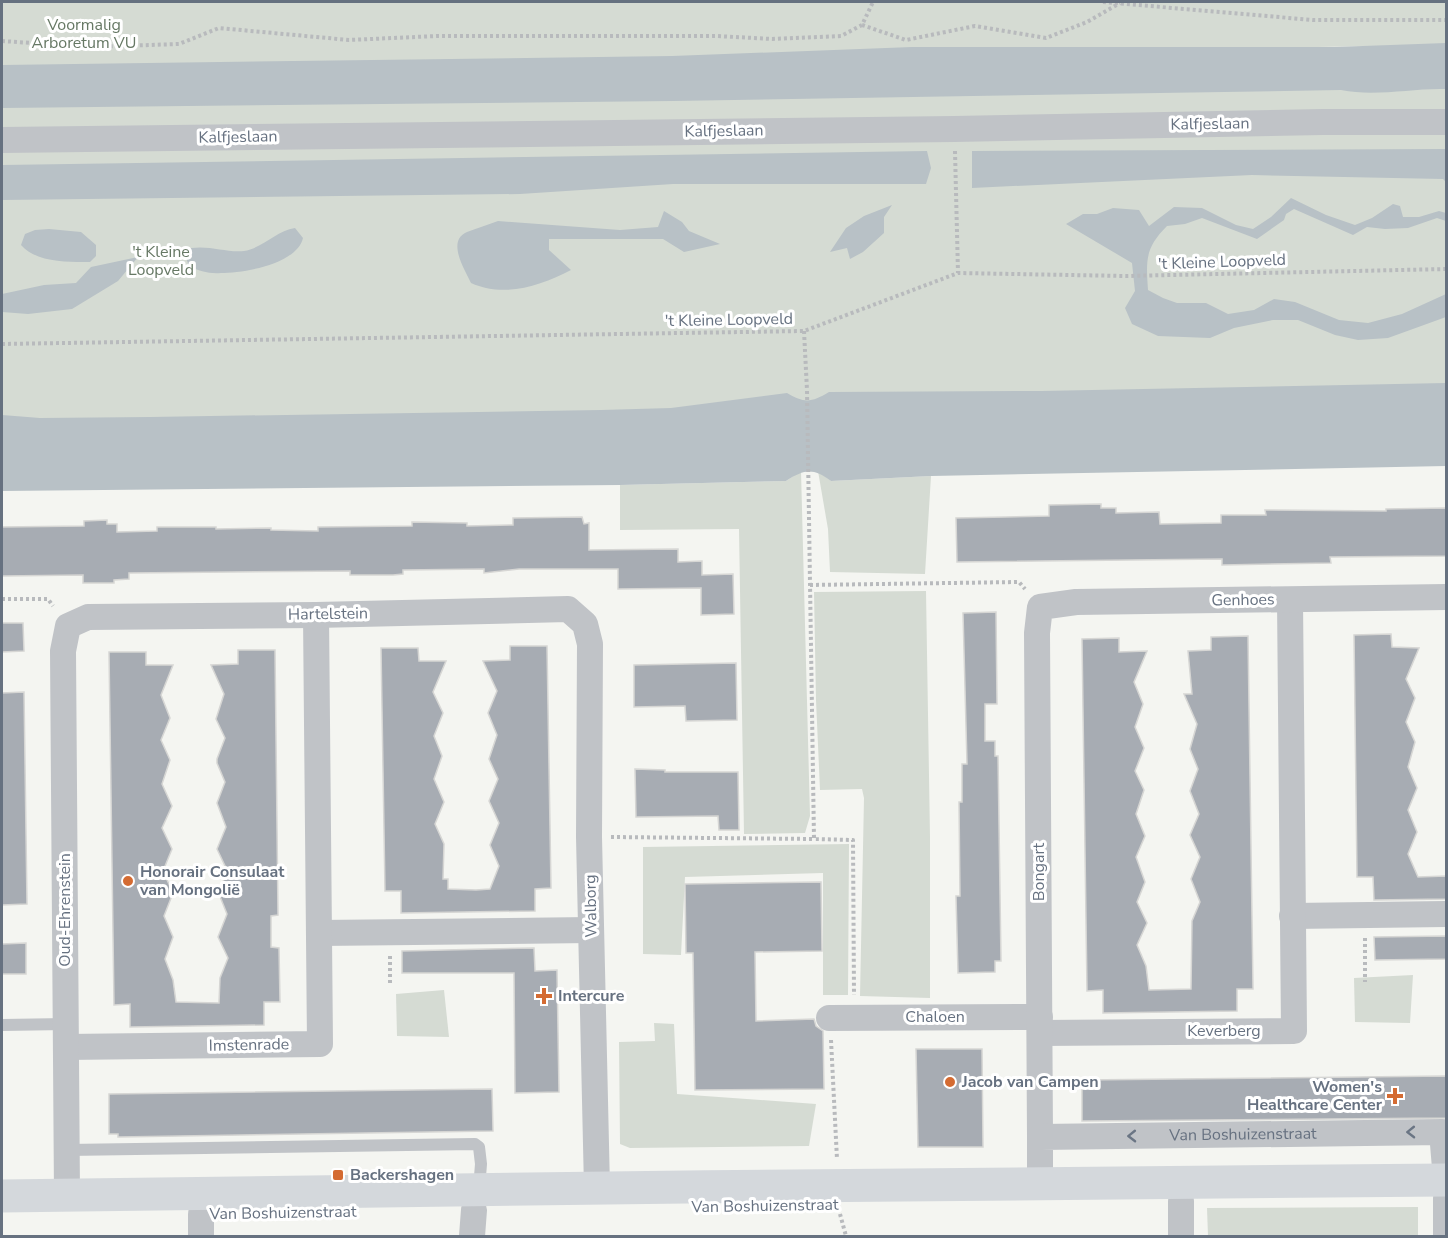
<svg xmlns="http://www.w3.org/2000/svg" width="1448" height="1238" font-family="'Nunito Sans',sans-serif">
<rect width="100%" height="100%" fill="#f4f5f1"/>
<!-- green -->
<g fill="#d5dbd3">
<path d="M2,2H1446V45L2,68Z"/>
<path d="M1446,86V394L687,411L2,422V105Z"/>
<path d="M801,471L810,816L805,833L744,834L739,529L620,530V485L786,481Z"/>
<path d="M818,471L831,481L931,476L925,574L830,572L828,529Z"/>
<path d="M926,591L930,837V998L860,996L864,798L862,789L820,790L816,700L814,592Z"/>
<path d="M849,844L848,995H823V873L685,877L681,955L643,954V847Z"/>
<path d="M1413,975L1410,1023L1355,1022L1354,978Z"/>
<path d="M444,990L449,1037L397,1036L396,994Z"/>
<path d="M654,1023L674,1024L677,1094L816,1104L809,1146L630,1148L620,1144L619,1042L655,1041Z"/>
<path d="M1418,1207V1236H1208L1207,1208Z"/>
</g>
<!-- water -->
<g fill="#b8c1c6">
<path d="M1446,43V89C1411,88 1376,97 1341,90L673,101L2,108V65L672,56L912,47H1335Z"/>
<path d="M1446,149V182L1443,179L1252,175L972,188V151Z"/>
<path d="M927,151L931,168L926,184H673L520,194L2,200V165Z"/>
<path d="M1291,198L1326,215L1355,225L1372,218L1393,204L1400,206L1403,217H1419L1439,211L1446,213V221L1437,218L1408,228L1385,229L1367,227L1353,235L1294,209L1286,214L1284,220L1257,239L1202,218L1185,224L1167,226C1145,248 1146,260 1148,290L1163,298L1177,303H1206L1228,314L1254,310L1274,299L1295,302L1339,320L1368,323L1402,314L1446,294V317L1388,338L1358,340L1335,335L1298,320H1273L1234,328L1210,338L1158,336L1132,324L1125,308L1135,291L1132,263L1066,224L1083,214H1097L1113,208L1139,210L1149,226L1174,207L1202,208L1236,225L1253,229L1271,217Z"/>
<path d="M892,205L884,217V233L863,252L850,259L847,248L830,252L846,228L864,216Z"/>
<path d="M664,211L682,222L689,231L720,244L684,252L663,239H549V250L571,270C540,286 504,298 471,283C465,270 446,241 467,232C477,228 488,225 498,221L620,230L658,227Z"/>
<path d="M295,228L303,238C297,264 244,273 221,273C209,274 199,271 189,266L183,250C205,243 224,253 244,251C263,248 276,231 295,228Z"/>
<path d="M49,229L81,232L96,245V256L90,262C68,262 37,263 21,245L25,234L35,230Z"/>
<path d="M138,257L118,281L72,309L28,314L2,312V294L44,285L76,283L91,267Z"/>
<path d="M1446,383V466L931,476L831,481C813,468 805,469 786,481L620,485L2,491V415L40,418L150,417L601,410L671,408L787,393C804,403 811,403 829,392L1041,391Z"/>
</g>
<!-- building -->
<g fill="#a7acb3" stroke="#d6d6d4" stroke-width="1.5">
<path d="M1101,504V508H1116V513L1159,512L1160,524L1221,523V515H1266L1265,510L1386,511V509L1446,508V556L1330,557L1331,563L1222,565V559L957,562L956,518L1049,516V505Z"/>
<path d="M582,517L584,524L589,523V550L678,549V562L702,561V575L733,574L734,614L701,615V588L618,589V569H519L484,573V569L403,570V574L393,575H350V571L129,573V579L114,580V583H83V575L2,576V527L84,526V521L107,520V524H117V532L157,531V527H216V529L271,528V530L318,531V527L412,526V522L467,523V526L513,525V518Z"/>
<path d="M996,612L997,704H985V741H995V756H998L1001,961H995V972L958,973L956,896H960L959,802H962V764H967L963,613Z"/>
<path d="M2,623H23L24,651L2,652Z"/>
<path d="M1391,634L1392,647L1419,648L1406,679L1415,698L1406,722L1415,742L1408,767L1417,788L1408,810L1417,832L1408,854L1418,877L1446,876V899L1374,900L1373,877H1357L1354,635Z"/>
<path d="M1248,636L1253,989H1237V1011L1103,1013V990L1087,991L1082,639L1119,638V652L1147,651L1134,682L1143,704L1135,727L1144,748L1135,771L1144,790L1136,814L1145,836L1136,857L1145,882L1137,902L1147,923L1137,945L1146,966L1149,990L1191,989L1192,921L1200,902L1191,879L1200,857L1190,835L1199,814L1190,791L1198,769L1190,749L1197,724L1184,694H1192L1188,651L1211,650V637Z"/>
<path d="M510,646H547L551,888L535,889V911L401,913V891H385L381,648H418L419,661H446L433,692L443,713L434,736L442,756L434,779L444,802L435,824L444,844L443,879H448V889L476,890L490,889L499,866L490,845L499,823L489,801L498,779L489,759L497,735L488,713L497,691L483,661L510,660Z"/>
<path d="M238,650H275L278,915L271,916V947L279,948L280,1002H264V1025L130,1027V1004L114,1005L109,652H146V665H173L161,695L170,718L161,740L170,760L162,784L172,806L162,828L172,849L163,871L173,893L164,916L173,937L165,959L173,980L176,1002L219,1003L220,978L228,958L218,937L227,914L219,894L227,870L217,849L226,827L217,803L225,782L217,763V759L225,738L216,719L224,694L211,665L238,664Z"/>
<path d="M736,663L737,720L686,721L685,706L634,707V665Z"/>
<path d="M24,692L27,904L2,905V693Z"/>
<path d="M635,769L665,770V772H738L739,830H719L718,816L636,817Z"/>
<path d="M821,882L822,951L755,952L756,1021L814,1019L816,1026L823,1031L824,1089L695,1090L693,953H686L685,884Z"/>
<path d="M1446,936V959L1375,960L1374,937Z"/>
<path d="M26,943V974H2V944Z"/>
<path d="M534,948L535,971L557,970L559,1092L515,1093L514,973H402V951Z"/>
<path d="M916,1049H982L983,1147H918Z"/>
<path d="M1446,1076V1118L1082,1121V1080Z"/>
<path d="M492,1089L493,1131L118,1137V1134H109V1094Z"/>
</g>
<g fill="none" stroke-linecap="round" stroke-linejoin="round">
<!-- path -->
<g stroke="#b8babd" stroke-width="4" stroke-dasharray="3 3" stroke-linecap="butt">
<path d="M1103,2L1313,20H1446"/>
<path d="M862,25L906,40L975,26L1046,38L1087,22L1120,3"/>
<path d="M2,41L91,47L179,44L219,28L349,40L437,36H717L772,39L841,36L862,25L873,2"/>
<path d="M955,151L958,273"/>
<path d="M804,331L807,390L814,839L853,840L854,995"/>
<path d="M2,344L804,331L958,273L1126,276L1446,269"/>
<path d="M810,585L1019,582L1025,589"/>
<path d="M2,599H48L53,606"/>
<path d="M611,837L814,839"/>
<path d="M1365,938V982"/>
<path d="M390,983V956"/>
<path d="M831,1040L837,1159"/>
<path d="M840,1214L846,1236"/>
</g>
<!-- lane -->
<g stroke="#c0c3c7" stroke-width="12">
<path d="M2,1025L66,1024"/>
<path d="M67,1150L475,1144L479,1147L481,1164L479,1189"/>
</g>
<!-- street -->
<g stroke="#c0c3c7" stroke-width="26">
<path d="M2,140L954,129L1323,122H1446"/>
<path d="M1292,916L1446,914"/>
<path d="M319,933L591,930"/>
<path d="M829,1018L1040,1017"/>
<path d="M1040,1033L1294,1031L1290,600"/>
<path d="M66,1047L320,1044L316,615"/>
<path d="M1040,1137L1037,633L1040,607L1076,602L1446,597"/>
<path id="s1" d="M1040,1182V1137L1442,1132L1446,1180"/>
<path d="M67,1195L63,651L68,626L88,617L316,615L568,609L585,624L590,644L589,837L597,1188"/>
<path d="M1446,1198V1236"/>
<path d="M1181,1201V1236"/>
<path d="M201,1214V1236"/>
<path d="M472,1236L474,1210"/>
</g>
<!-- secondary -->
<path stroke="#d4d8dc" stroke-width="33" d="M2,1196C483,1190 965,1182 1446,1180"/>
</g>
<!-- one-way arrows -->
<defs><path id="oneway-chevron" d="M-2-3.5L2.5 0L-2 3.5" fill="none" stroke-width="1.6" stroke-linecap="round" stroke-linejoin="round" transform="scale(1.5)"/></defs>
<g stroke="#6a7584">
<use href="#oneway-chevron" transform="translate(1411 1132) rotate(179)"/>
<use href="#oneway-chevron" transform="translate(1132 1136) rotate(179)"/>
</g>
<!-- markers -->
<g fill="#d46b32" stroke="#fff" stroke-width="2">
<circle cx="128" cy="881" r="6"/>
<path d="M541 987h6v6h6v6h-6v6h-6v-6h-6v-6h6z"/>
<circle cx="950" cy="1082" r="6"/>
<path d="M1392 1087h6v6h6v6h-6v6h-6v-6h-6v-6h6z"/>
<rect x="332" y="1169" width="12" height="12" rx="3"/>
</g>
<g text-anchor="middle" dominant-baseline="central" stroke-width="6" stroke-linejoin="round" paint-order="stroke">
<!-- park labels -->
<g font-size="16" fill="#667864" stroke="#fff">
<text x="84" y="25">Voormalig<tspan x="84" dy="18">Arboretum VU</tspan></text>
<text x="161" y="252">'t Kleine<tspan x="161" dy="18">Loopveld</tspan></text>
</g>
<!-- street labels -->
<g font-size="16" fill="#667180" stroke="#fff">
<text transform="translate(1210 124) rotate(-1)">Kalfjeslaan</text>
<text transform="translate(724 131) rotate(-1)">Kalfjeslaan</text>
<text transform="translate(238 137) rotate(-1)">Kalfjeslaan</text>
<text transform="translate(1222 262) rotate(-2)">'t Kleine Loopveld</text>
<text transform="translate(729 320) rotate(-1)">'t Kleine Loopveld</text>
<text transform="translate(1243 600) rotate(-1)">Genhoes</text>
<text transform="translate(328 614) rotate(-1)">Hartelstein</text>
<text transform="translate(1039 872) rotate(-90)">Bongart</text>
<text transform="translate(591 906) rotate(-91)">Walborg</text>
<text transform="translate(65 910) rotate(-90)">Oud-Ehrenstein</text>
<text x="935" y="1017">Chaloen</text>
<text x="1224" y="1031">Keverberg</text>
<text transform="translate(249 1045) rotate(-1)">Imstenrade</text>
<text stroke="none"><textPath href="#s1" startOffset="248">Van Boshuizenstraat</textPath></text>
<text transform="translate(765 1206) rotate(-1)">Van Boshuizenstraat</text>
<text transform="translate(283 1213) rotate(-1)">Van Boshuizenstraat</text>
</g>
<!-- poi labels -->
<g font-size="16" font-weight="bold" fill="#667180" stroke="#fff" text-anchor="start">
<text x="140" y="872">Honorair Consulaat<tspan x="140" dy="18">van Mongolië</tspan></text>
<text x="558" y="996">Intercure</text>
<text x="962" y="1082">Jacob van Campen</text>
<text x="1382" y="1087" text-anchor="end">Women's<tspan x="1382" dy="18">Healthcare Center</tspan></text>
<text x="350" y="1175">Backershagen</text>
</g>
</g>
<!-- border -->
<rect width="1448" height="1238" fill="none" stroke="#667180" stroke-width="6"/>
</svg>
